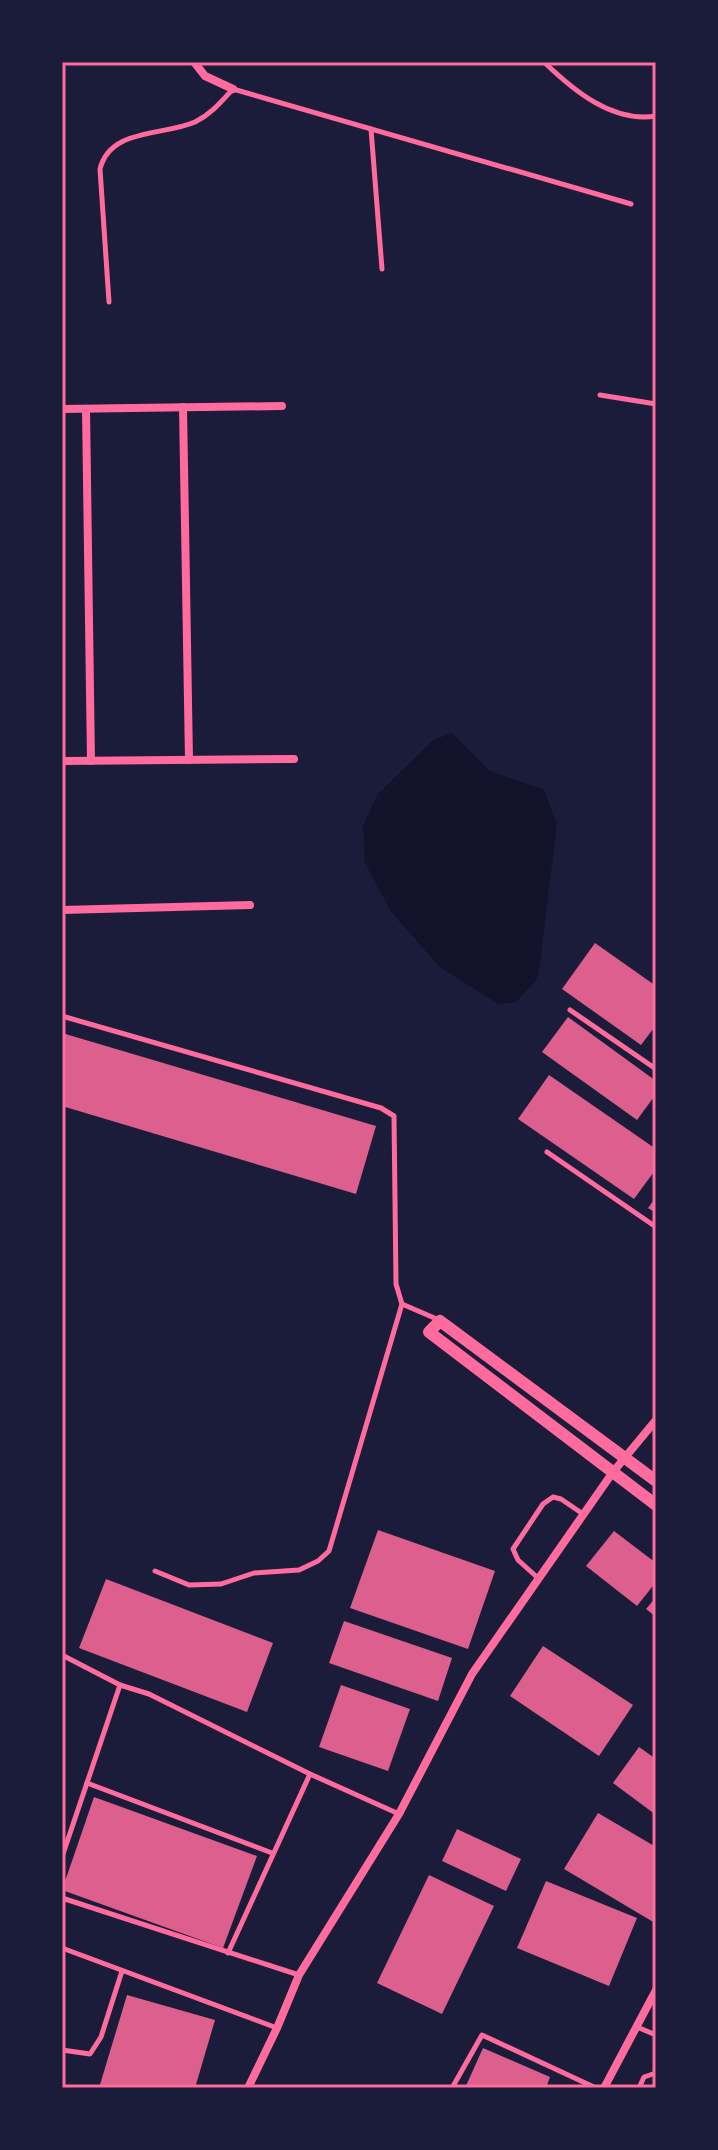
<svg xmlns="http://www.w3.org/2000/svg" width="718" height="2150" font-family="Manrope,sans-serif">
<rect width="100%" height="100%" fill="#1b1b3a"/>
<!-- water -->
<path fill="#12122b" d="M452,733L490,771L544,790L557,824L538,978L516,1002L498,1004L440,967L392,913L365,863L363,826L378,794L433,740Z"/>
<!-- building -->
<g fill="#dd5f8e">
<path d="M595,943L656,986V1025L641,1045L562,989Z"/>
<path d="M568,1017L656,1081V1094L637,1120L542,1052Z"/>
<path d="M62,1033L376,1126L356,1194L62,1106Z"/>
<path d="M549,1075L656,1149V1169L634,1199L518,1119Z"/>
<path d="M656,1197V1213L648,1208Z"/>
<path d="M378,1530L495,1571L468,1649L350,1608Z"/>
<path d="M614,1531L656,1563V1582L637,1606L586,1566Z"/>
<path d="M106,1579L273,1643L247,1712L79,1648Z"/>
<path d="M656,1597V1617L646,1609Z"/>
<path d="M344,1621L452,1658L438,1701L329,1663Z"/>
<path d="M543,1646L633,1705L599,1756L510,1696Z"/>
<path d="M341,1685L410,1709L388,1771L319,1747Z"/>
<path d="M639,1747L656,1759V1815L613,1783Z"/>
<path d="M94,1797L257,1856L223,1948L62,1890Z"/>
<path d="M598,1813L656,1847L655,1923L564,1869Z"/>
<path d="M457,1829L521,1859L506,1891L442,1861Z"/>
<path d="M429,1875L494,1906L442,2014L377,1983Z"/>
<path d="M546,1881L637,1918L609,1986L517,1948Z"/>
<path d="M127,1995L215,2020L195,2088H99Z"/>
<path d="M483,2048L550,2077L546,2088H465Z"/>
</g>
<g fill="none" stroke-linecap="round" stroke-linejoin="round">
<!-- service -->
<g stroke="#ff6b9d" stroke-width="5">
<path d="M544,62C573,90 612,123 656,116"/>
<path d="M371,129L382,269"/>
<path d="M109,302L100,169C110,128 163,136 195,122C211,114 221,102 233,89L631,204"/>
<path d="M600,395L656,404"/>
<path d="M570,1010L656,1069"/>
<path d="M62,1016L381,1108L394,1116L396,1284L402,1304L439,1320"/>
<path d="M547,1152L656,1227"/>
<path d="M155,1571L189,1585L221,1584L254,1573L299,1570L318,1561L329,1551L402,1304"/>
<path d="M538,1578L518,1560L513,1549L543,1504L553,1497L561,1499L583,1514"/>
<path d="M62,1655L120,1685L149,1694L310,1774L399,1814"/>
<path d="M87,1783L272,1853"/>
<path d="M62,1857L120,1685"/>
<path d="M62,1898L299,1975"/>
<path d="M62,1948L277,2028"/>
<path d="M228,1953L310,1774"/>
<path d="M637,2027L656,2035"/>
<path d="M62,2050L90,2054L101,2037L122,1971"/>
<path d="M452,2088L482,2035L596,2088"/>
<path d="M639,2088L644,2077L656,2073"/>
</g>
<!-- minor -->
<g stroke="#ff6b9d" stroke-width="8">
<path d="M194,62L205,76L233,89"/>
<path d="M183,407L189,760"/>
<path d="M62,409L282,406"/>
<path d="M86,409L91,761"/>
<path d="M62,761L294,759"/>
<path d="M62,910L250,905"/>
<path d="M248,2088L277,2028L299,1975L399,1814L472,1674L613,1472L656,1420"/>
<path d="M604,2088L656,1990"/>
</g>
<!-- tertiary -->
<path stroke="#ff6b9d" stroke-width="12" d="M656,1481L440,1321L429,1332L656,1505"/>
</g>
<!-- border -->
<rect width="718" height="2150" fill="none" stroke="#1b1b3a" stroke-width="128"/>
<rect x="64" y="64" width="590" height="2022" fill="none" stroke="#ff6b9d" stroke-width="3"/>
</svg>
